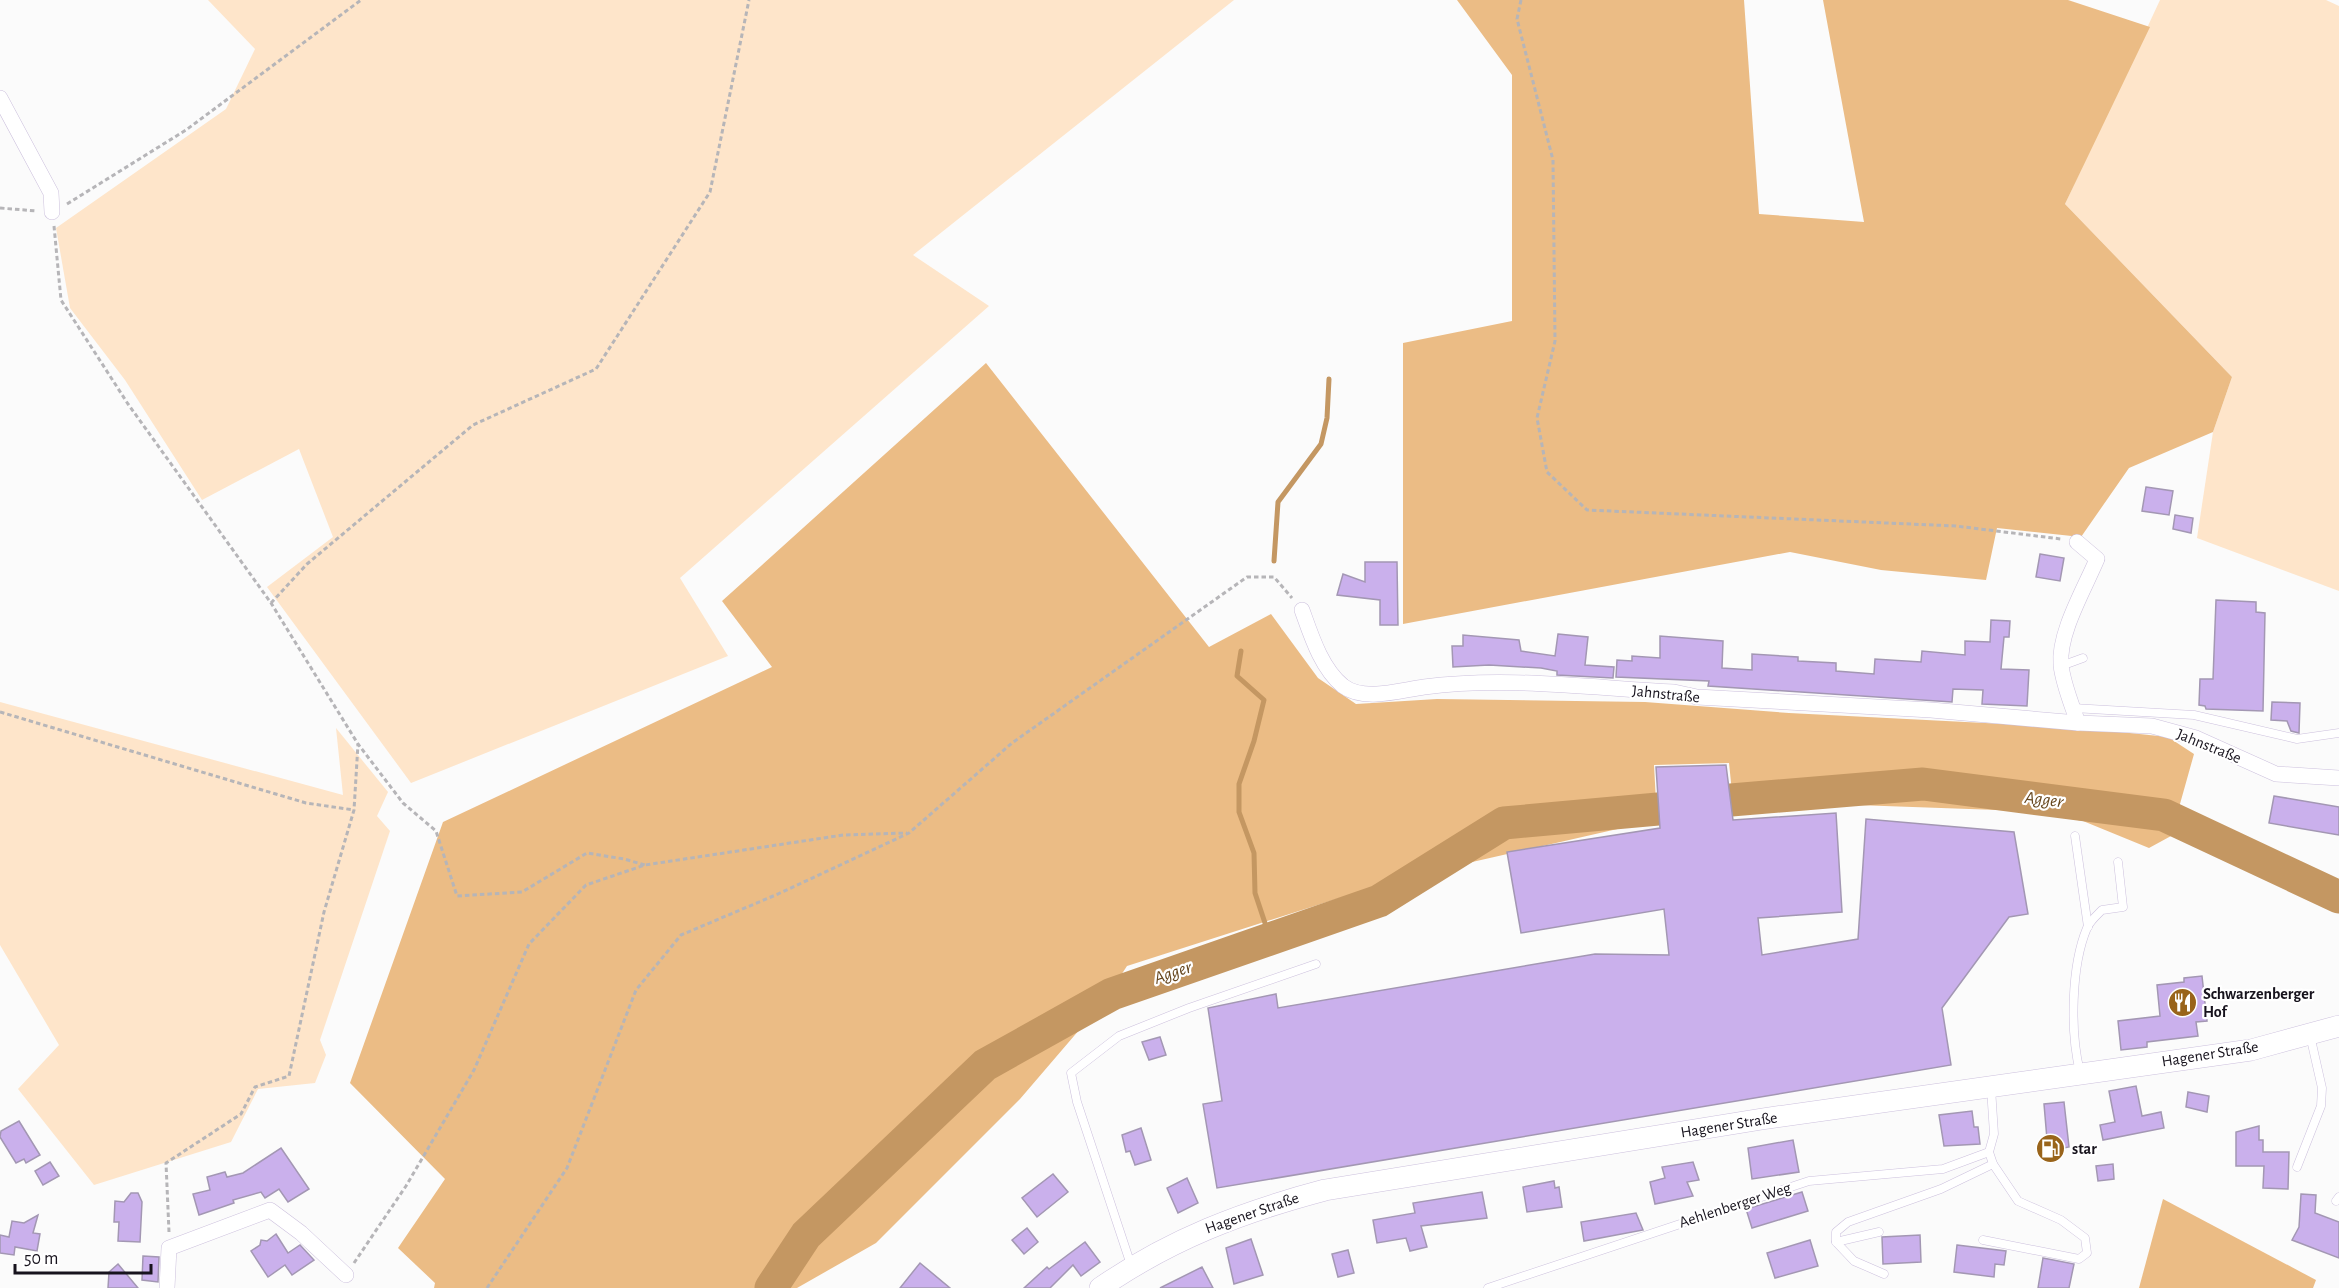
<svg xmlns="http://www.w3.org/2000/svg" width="2339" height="1288" font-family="'Alegreya Sans',sans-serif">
<rect width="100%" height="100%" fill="#fbfbfb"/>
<!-- green -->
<g fill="#fee5ca">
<path d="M208,0H1234L913,255L989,306L680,578L728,656L411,783L267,587L333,537L299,449L202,500L125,380L70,308L56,228L226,109L255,49Z"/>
<path d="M2160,0H2326L2339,6V591L2197,538L2213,432L2232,377L2065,204Z"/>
<path d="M0,702L343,795L336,728L388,792L377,816L390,831L320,1040L326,1055L315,1083L258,1089L231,1142L94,1185L18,1089L59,1045L0,945Z"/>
</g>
<!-- forest -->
<g fill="#ebbc85">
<path d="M1457,0H1744L1759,214L1864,222L1823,0H2068L2150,27L2065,204L2232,377L2213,432L2129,468L2081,537L1997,528L1986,580L1881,570L1790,552L1403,624V343L1512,321V75Z"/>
<path d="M986,363L1209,647L1271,614L1318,678L1356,704L1437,699L1645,702L1789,713L2082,728L2168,737L2194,754L2171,836L2149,848L2083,821L2026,811L1856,805L1734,811L1729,763L1654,765L1657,820L1402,878L1127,966L1104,1001L1020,1099L876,1243L797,1288H434L435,1283L398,1248L445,1179L350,1083L443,822L772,667L722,601Z"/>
<path d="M2163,1199L2316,1280L2313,1288H2139Z"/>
</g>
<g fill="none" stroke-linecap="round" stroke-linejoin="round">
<!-- stream -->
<g stroke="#c49762" stroke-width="5">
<path d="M1274,561L1278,502L1321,444L1327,418L1329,379"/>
<path d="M1241,651L1237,676L1264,700L1254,741L1239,784V812L1254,853L1255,893L1266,926L1252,945"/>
</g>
<!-- river -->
<g stroke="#c49762" stroke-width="33">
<path d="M1731,800L1923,784L2164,815L2339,897"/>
<path d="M771,1288L806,1235L985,1065L1112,994L1379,901L1504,823L1658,809"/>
</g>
</g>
<!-- building -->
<g fill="#cab0ec" stroke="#a397b3" stroke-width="1.5">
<path d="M2146,487L2173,491L2169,515L2142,511Z"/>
<path d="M2175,515L2193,518L2191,533L2173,529Z"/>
<path d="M2040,554L2064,558L2060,581L2036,577Z"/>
<path d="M1365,562H1397L1398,625H1380V600L1337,595L1343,574L1365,582Z"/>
<path d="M2216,600L2256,602V612L2265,613L2263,711L2206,709L2205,706L2199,705L2200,679H2213Z"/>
<path d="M1991,620L2010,621L2009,637H2004L2001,669L2029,670L2027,706L1982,704L1983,690L1953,689L1952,702L1708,686L1709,681L1616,677L1617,660L1632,661V656L1660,658V636L1723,641L1722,668L1752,670V654L1798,657V661L1836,663V671L1874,674L1875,659L1921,662L1922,651L1965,655V641L1990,642Z"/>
<path d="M1558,634L1588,637L1585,665L1614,667L1613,678L1557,675V671L1541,668L1489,665L1453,667L1452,646H1463V635L1519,640L1521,651L1555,656Z"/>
<path d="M2272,702L2300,703L2299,733L2291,731L2287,721L2271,720Z"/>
<path d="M1726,765L1733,820L1836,813L1842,912L1758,918L1762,955L1858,939L1866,819L2014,832L2028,914L2009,917L1942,1008L1951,1065L1217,1188L1203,1104L1222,1101L1208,1008L1276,994L1278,1008L1595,954L1669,955L1664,909L1521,933L1507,852L1660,828L1656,767Z"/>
<path d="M2274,796L2339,807V835L2269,823Z"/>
<path d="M2202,976L2207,1021L2196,1022L2198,1036L2147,1042V1047L2121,1050L2118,1021L2160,1016L2157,985L2184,982V978Z"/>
<path d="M1160,1037L1166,1055L1149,1060L1142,1042Z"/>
<path d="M2136,1086L2142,1116L2161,1112L2164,1128L2103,1140L2100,1125L2115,1122L2109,1091Z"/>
<path d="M2188,1092L2209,1096L2207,1112L2186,1107Z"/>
<path d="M2064,1102L2069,1147L2048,1151L2044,1104Z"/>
<path d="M1972,1111L1974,1127H1978L1980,1144L1944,1146L1939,1115Z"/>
<path d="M19,1121L40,1155L26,1163L24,1159L16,1163L0,1137L1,1131Z"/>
<path d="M2259,1126V1140H2263V1152H2289L2288,1189L2263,1188L2264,1166H2236V1132Z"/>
<path d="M1141,1128L1151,1160L1135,1165L1130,1151L1126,1152L1122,1135Z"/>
<path d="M1793,1140L1799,1172L1752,1179L1748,1148Z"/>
<path d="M281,1148L309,1189L288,1202L279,1189L265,1198L261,1192L233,1200L234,1203L199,1215L193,1194L210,1190L207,1177L225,1172L227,1177L243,1173Z"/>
<path d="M50,1162L59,1176L43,1185L35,1171Z"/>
<path d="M1693,1162L1699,1180L1687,1182L1693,1196L1655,1204L1650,1182L1665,1178L1662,1167Z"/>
<path d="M2113,1164L2114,1179L2098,1181L2096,1166Z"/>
<path d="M1053,1174L1068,1192L1037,1217L1022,1198Z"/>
<path d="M1187,1178L1198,1203L1178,1213L1167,1188Z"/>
<path d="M1554,1181L1555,1188L1559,1187L1562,1207L1527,1212L1523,1187Z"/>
<path d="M1482,1192L1487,1218L1421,1226L1427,1247L1410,1251L1406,1238L1377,1243L1373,1220L1415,1213L1413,1203Z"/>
<path d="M1802,1192L1808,1211L1752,1228L1746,1209Z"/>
<path d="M131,1193H138L142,1202L140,1242L118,1241L119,1222H114L115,1201L124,1202Z"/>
<path d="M2301,1194L2316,1195L2315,1213L2339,1222V1258L2292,1240L2299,1227Z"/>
<path d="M1636,1213L1643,1230L1584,1241L1581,1222Z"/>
<path d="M38,1215L33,1233L40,1234L37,1251L15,1247L14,1255L0,1253V1235L9,1237L12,1221L24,1223Z"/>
<path d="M1027,1228L1038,1242L1024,1254L1012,1240Z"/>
<path d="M276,1234L288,1253L300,1245L314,1260L292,1275L285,1265L268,1277L251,1251L260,1245L261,1240L267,1241Z"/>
<path d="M1920,1235L1921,1262L1883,1264L1882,1237Z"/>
<path d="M1251,1239L1263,1275L1234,1284L1226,1248Z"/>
<path d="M1810,1240L1818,1266L1775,1278L1767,1253Z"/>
<path d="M1085,1242L1100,1262L1081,1276L1073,1265L1050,1288H1024L1047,1267L1049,1269Z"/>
<path d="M1957,1245L2006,1251L2004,1265L1995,1264L1994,1277L1954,1272Z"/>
<path d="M1348,1250L1354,1273L1338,1277L1332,1254Z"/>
<path d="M143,1256L159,1257L158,1282L142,1280Z"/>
<path d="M2043,1258L2074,1264L2069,1288H2038Z"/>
<path d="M920,1263L950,1288H900Z"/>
<path d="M118,1264L138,1288H108L109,1272Z"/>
<path d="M1202,1267L1213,1288H1160Z"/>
</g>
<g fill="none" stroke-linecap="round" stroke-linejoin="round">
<defs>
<g id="service">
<path d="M2061,666L2083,658"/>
<path d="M2073,708L2194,715L2297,739L2339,733"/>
<path d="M2075,836L2088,927"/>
<path d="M2080,1072C2070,1032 2071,966 2087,928C2090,921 2097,915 2102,910L2123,907L2118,862"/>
<path d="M2297,1167L2321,1106L2322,1088L2310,1035"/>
<path d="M2336,1201L2339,1197"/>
<path d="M1983,1240L2079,1259L2087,1253L2085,1238L2061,1220L2018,1201L1993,1164"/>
<path d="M1836,1242L1879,1232"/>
<path d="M1131,1265L1077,1102L1071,1073L1119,1036L1189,1008L1316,964"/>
<path d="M1884,1274L1854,1261L1836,1242V1232L1848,1222L1941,1189L1993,1164L1989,1152"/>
<path d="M1488,1288L1809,1181L1943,1169L1989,1152L1994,1134L1991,1088"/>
</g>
<g id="minor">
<path d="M0,98L51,193L52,212"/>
<path d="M2077,542L2097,559C2085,588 2058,633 2061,665C2063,684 2072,705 2078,723"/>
<path d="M1302,610C1311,635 1321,668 1343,686C1364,702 1401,690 1424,687C1506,676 1592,688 1674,692L1697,697L1931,710L2078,723L2152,726L2196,738L2276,774L2339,778"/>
<path d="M167,1288L169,1248L270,1210L301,1233L346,1275"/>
</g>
<path id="secondary" d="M1100,1288C1171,1239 1242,1212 1325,1190L1762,1119L2251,1050L2339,1026"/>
</defs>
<!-- service casing -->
<use href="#service" stroke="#ccc0dd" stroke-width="9"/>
<!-- minor casing -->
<use href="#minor" stroke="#ccc0dd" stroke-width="16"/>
<!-- secondary casing -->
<use href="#secondary" stroke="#ccc0dd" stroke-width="22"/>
<!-- path -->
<g stroke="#b6b5b8" stroke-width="3" stroke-dasharray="4.5 3" stroke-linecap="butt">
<path d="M1521,0L1517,19L1553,160L1555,341L1537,418L1547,472L1587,510L1956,526L2061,539"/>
<path d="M67,204L186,130L361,0"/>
<path d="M0,208L36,211"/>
<path d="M54,226L61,300L128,404L271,603L358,744L403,803L436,831L457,896L522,892L587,853L624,859L645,865"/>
<path d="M271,603L307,564L473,425L596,369L710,192L749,0"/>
<path d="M0,712L306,803L354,810"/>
<path d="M169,1232L166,1163L241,1114L255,1087L289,1076L324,912L354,810L358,744"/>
<path d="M354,1263L406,1186L474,1070L529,944L586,885L645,865L843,835L907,833"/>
<path d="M487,1288L567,1168L636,990L681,935L778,894L909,833L1012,743L1247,577H1274L1292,598"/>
</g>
<!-- service -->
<use href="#service" stroke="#fff" stroke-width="8"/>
<!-- minor -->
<use href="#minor" stroke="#fff" stroke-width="15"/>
<!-- secondary -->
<use href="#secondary" stroke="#fff" stroke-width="21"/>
</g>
<!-- icons -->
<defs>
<symbol id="restaurant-disc" viewBox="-11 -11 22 22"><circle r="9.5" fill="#99641b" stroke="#fff"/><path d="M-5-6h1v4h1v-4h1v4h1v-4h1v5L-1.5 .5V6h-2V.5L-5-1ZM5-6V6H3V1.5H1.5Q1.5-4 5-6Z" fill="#fff"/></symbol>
<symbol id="fuel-disc" viewBox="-11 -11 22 22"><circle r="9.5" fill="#99641b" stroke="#fff"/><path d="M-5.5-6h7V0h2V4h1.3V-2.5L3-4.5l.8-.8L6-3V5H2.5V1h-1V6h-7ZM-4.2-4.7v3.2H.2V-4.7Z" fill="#fff"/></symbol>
</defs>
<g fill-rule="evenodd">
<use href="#restaurant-disc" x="2166" y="986" width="33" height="33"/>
<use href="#fuel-disc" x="2034" y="1132" width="33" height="33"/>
</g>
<g text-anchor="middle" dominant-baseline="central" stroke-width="4.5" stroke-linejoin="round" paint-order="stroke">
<!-- street labels -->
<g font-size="16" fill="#17131d" stroke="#fff">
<text transform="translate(1666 694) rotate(6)">Jahnstraße</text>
<text transform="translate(2209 746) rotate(22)">Jahnstraße</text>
<text transform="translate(2210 1054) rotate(-9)">Hagener Straße</text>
<text transform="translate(1729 1125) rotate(-9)">Hagener Straße</text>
<text transform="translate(1735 1205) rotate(-18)">Aehlenberger Weg</text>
<text transform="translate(1252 1213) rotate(-19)">Hagener Straße</text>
</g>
<!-- poi labels -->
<g font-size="16" font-weight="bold" fill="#17131d" stroke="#fff" text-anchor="start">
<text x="2203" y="994">Schwarzenberger<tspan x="2203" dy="18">Hof</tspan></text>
<text x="2072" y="1149">star</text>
</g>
<!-- water labels -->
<g font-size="18" font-style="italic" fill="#65451c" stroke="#fff">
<text transform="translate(2044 800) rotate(7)">Agger</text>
<text transform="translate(1173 973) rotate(-19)">Agger</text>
</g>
</g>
<!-- scale -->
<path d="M15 1264v9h136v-9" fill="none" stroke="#17131d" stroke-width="3"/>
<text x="24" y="1264" font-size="18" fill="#17131d" stroke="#ffffff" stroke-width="4.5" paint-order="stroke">50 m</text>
</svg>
